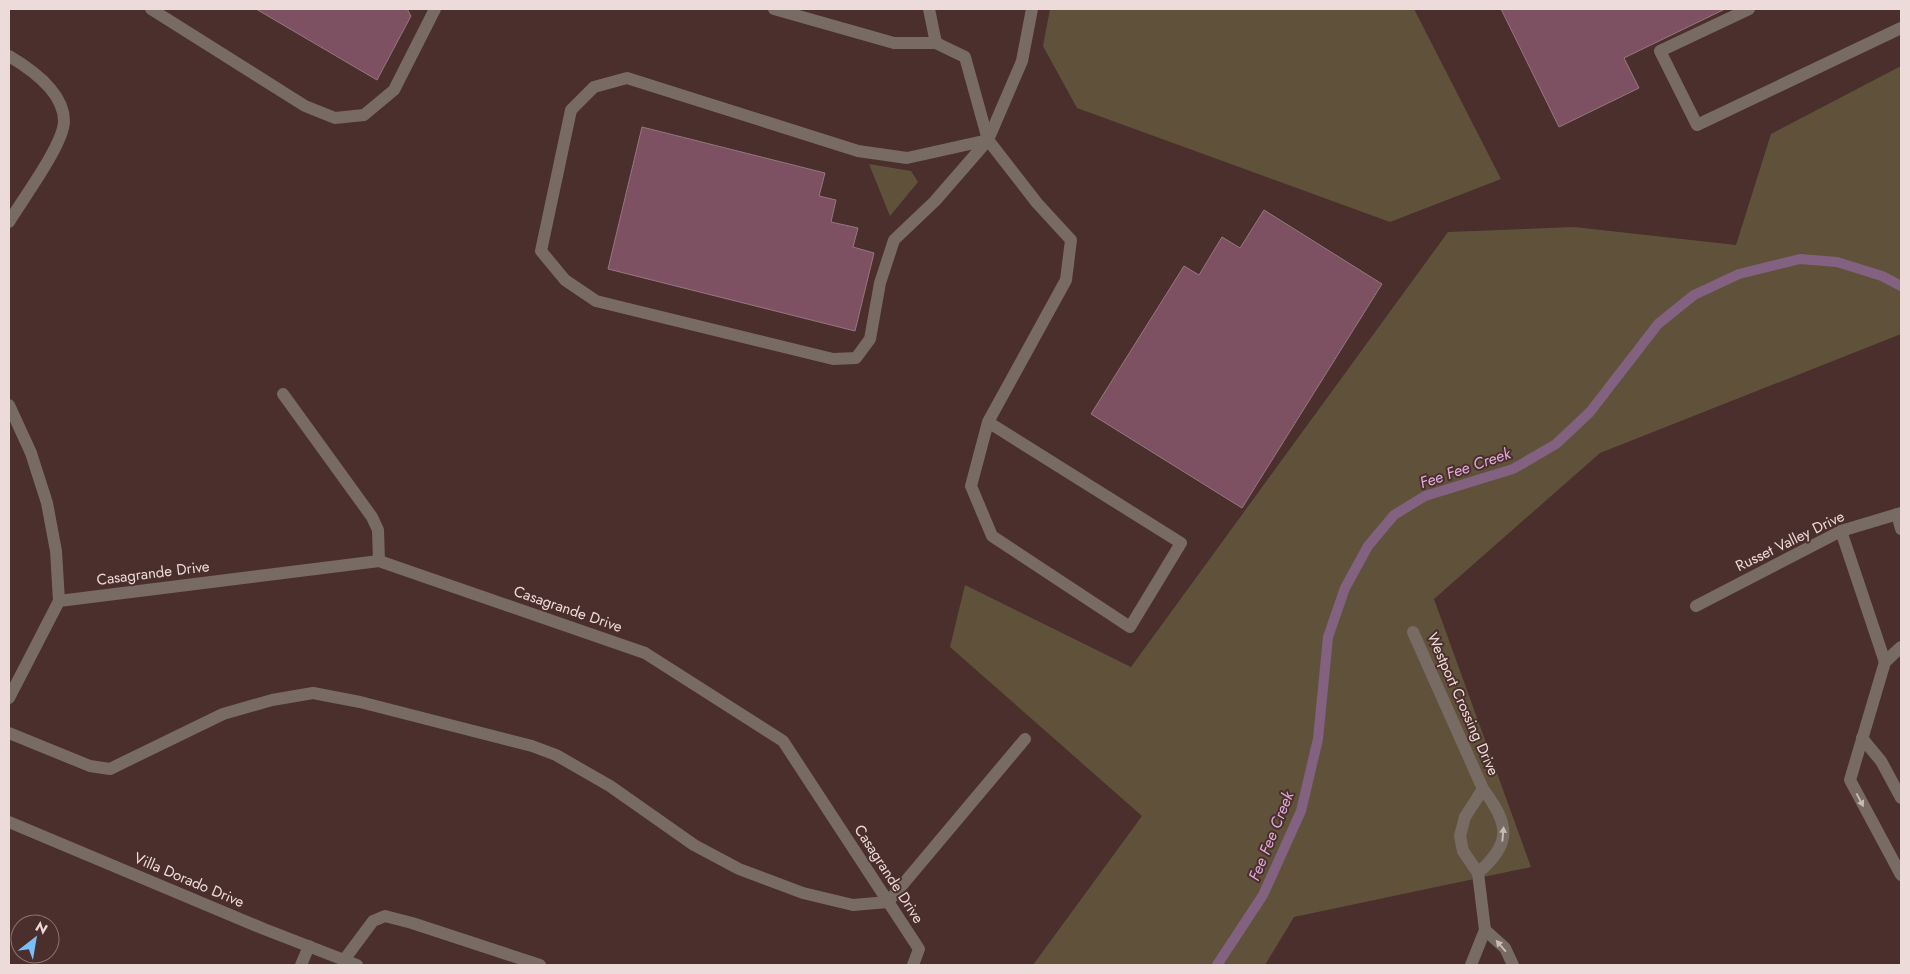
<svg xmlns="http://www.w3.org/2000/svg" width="1910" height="974" font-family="Jost,sans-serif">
<rect width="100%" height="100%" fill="#4a2f2c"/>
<!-- green -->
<g fill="#60523a">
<path d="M1050,9H1414L1501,179L1390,222L1077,108L1043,46Z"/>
<path d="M1901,66V334L1600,453L1434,599L1531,867L1294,917L1265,965H1033L1142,816L950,647L965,585L1131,667L1448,232L1574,227L1736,245L1771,134Z"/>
<path d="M869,164L911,171L918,182L890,216Z"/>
</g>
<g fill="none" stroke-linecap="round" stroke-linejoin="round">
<!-- stream -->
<path stroke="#836281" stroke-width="10" d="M1217,965L1263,895L1301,811L1318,739L1328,637L1345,588L1368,546L1394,515L1425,496L1513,469L1556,444L1590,412L1658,324L1694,295L1739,274L1800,259L1837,262L1882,276L1901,286"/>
</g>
<!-- building -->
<g fill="#7d5161" stroke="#967781">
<path d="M256,9H407L411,16L377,80Z"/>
<path d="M1501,9H1725L1624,58L1639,88L1559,127Z"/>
<path d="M642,127L825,173L819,196L836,200L831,222L858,228L853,247L874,253L855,331L608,269Z"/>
<path d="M1264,210L1382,284L1242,508L1091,414L1184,266L1199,275L1222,237L1240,248Z"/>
</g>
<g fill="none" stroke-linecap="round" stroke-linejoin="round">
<!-- service -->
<g stroke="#776b64" stroke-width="12">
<path d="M151,9L305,106L335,118L364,115L394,90L435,9"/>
<path d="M774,9L894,43H936L965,57L988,140L1037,203L1071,240L1066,280L988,422L971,486L992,536L1130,627L1181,543L988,422"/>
<path d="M929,9L936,43"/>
<path d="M1749,9L1660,51L1697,125L1901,28"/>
<path d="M9,56C31,69 64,92 64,121C64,144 22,200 9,222"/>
<path d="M627,78L858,151L907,158L988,140L935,201L894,240L880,283L870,339L856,358L833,359L596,301L565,280L541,251L571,110L594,87Z"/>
<path d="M283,394L372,517L378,530L379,561"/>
<path d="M9,733L90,766L110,769L223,714L272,700L313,693L360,702L532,746L556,755L610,786L694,845L739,869L803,893L853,905L888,902L1025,739"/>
<path d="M344,960L373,921L385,916L412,923L540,965"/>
<path d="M301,965L309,946"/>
</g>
<!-- minor -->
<g stroke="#776b64" stroke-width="12">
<path d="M988,140L1022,61L1032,9"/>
<path d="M9,405L31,453L47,503L56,551L59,601L9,698"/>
<path d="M1897,514L1901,529"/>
<path d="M1841,531L1885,662"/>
<path d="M59,601L379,561L645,653L783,741L919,949L913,965"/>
<path d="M1696,606L1841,531L1901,513"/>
<path d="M1413,632L1483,789C1510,825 1512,843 1478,873"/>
<path d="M1901,647L1885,662L1850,780L1901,875"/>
<path d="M1862,738L1881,761L1901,798"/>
<path d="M1485,930L1505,948L1513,965"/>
<path d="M1471,965L1485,930L1478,873L1463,851L1460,836L1465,817L1483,789"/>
</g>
<!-- tertiary -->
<path stroke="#776b64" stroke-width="12" d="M9,822L264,929L357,965"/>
</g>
<!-- one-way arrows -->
<defs><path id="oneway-solid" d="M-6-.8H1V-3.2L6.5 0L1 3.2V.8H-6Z" transform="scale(1.25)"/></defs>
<g fill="#cab9b6">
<use href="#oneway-solid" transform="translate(1860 800) rotate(62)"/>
<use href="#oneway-solid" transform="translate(1503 834) rotate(-85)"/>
<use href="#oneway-solid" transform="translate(1501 946) rotate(-131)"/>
</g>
<g text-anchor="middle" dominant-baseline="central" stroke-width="4" stroke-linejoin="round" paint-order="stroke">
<!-- street labels -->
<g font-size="15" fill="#eddbd9" stroke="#4a2f2c">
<text transform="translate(1790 541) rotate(-26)">Russet Valley Drive</text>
<text transform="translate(153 573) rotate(-7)">Casagrande Drive</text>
<text transform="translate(568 609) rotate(19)">Casagrande Drive</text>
<text transform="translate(1463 704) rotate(66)">Westport Crossing Drive</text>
<text transform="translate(889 874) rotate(57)">Casagrande Drive</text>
<text transform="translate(189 880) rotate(23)">Villa Dorado Drive</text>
</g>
<!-- water labels -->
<g font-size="16" font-style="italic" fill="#e0a9dc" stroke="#4a2f2c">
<text transform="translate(1465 468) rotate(-19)">Fee Fee Creek</text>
<text transform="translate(1271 836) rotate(-68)">Fee Fee Creek</text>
</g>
</g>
<!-- border -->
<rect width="1910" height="974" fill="none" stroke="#eddbd9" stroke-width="20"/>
<!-- north arrow -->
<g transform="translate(35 939) rotate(31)"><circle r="24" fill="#4a2f2c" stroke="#8b7471"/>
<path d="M0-4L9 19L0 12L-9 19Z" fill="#7abff8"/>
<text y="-8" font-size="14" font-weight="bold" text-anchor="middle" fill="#eddbd9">N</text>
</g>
</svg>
